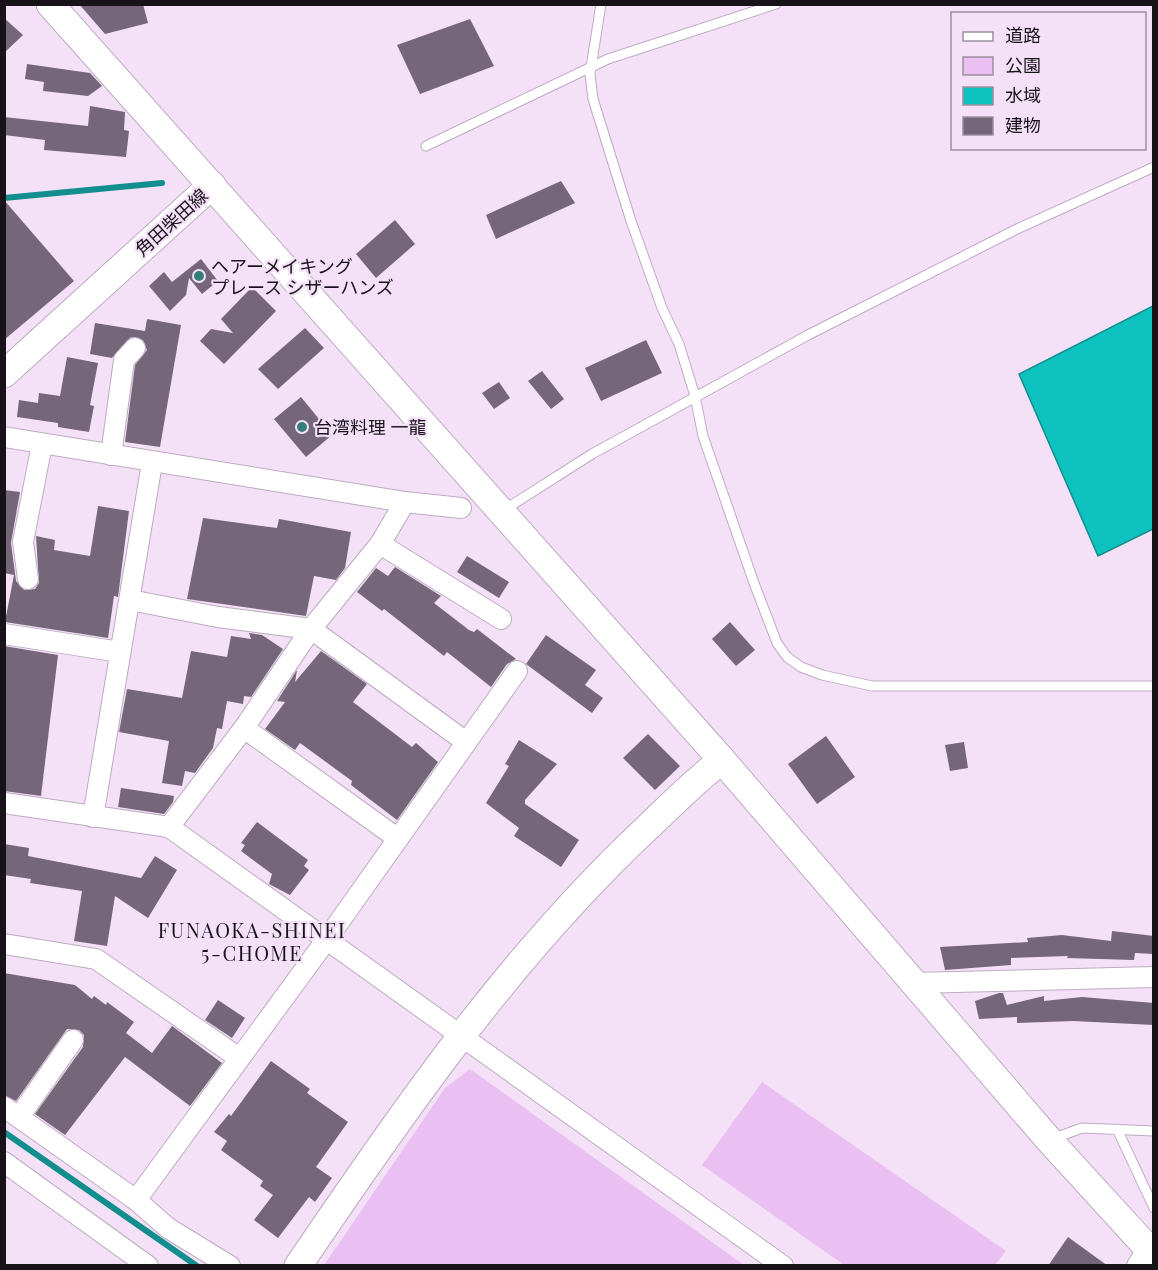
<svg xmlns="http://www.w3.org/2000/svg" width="1158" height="1270" font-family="'Playfair Display','Noto Sans JP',serif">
<rect width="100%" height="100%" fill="#f4e1f8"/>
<!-- green -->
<g fill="#e9c0f1">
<path d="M470,1069L744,1265H324L445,1088Z"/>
<path d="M762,1082L1006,1251L995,1265H844L702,1165Z"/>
</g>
<!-- water -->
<path fill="#0ec3bf" stroke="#118e8d" stroke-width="1.5" d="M1153,306V529L1098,556L1019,374Z"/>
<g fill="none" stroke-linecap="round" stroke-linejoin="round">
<!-- stream -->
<g stroke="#118e8d" stroke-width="6">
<path d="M4,198L162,183"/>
<path d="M4,1132L197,1266"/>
</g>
</g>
<!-- building -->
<g fill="#76667a">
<path d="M79,4H143L148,23L105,34Z"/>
<path d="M4,18L23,35L4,53Z"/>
<path d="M470,19L494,66L420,94L397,45Z"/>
<path d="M27,64L90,73L102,86L88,96L43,91L44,82L25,79Z"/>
<path d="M90,106L125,112L124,130L129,131L126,157L44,150L45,140L4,135V117L88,126Z"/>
<path d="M561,181L575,203L496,239L486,215Z"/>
<path d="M4,200L74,281L4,340Z"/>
<path d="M395,220L415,244L376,278L356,254Z"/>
<path d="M201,259L218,281L202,294L189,278L186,295L170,311L149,286L164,272L172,282Z"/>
<path d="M252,287L276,311L224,364L200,341L211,329L233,333L221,319Z"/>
<path d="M147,319L181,325L160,447L125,442L135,365L147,350L143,340L131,337L112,358L90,354L95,323L145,331Z"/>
<path d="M305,328L324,348L278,389L258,369Z"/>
<path d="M646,340L662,373L601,401L585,368Z"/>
<path d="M67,357L98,363L90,405L94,406L89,432L58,427V423L17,417L19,400L38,403L39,393L60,396Z"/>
<path d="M542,371L564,399L551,409L528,381Z"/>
<path d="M499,382L510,398L494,409L482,393Z"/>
<path d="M301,397L332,435L306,457L274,419Z"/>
<path d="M4,490L20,492L11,543L16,581L24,590L35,589L39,583L36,536L55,540L54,550L90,556L98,506L129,511L118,597L114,596L108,638L5,622L14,575L4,573Z"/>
<path d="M203,518L277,528L279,519L351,532L345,568L336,580L314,576L306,616L187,599Z"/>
<path d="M467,556L509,582L499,598L457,572Z"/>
<path d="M395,567L441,596L434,603L469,630L474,632L477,629L516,659L507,664L491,687L447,652L444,656L384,609L382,611L357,592L376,568L388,576Z"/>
<path d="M730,622L755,650L736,666L712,639Z"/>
<path d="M249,633L262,635L283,649L251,697L244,696L243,704L227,701L222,729L217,728L213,748L195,773L185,771L182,786L162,783L169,741L119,732L127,689L182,698L191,651L227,657L231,636L251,639Z"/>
<path d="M546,635L596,670L585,685L603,698L592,713L526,664Z"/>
<path d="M4,646L58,655L41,796L4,791Z"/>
<path d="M321,651L367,684L353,702L412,747L416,743L438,762L397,820L351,785L352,781L300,743L295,750L265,729L285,702L277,701L297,670L295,682Z"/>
<path d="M648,734L680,766L655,790L623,758Z"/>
<path d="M826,736L855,777L817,804L788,764Z"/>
<path d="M519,740L557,764L525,800V804L579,840L561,867L514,836L519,828L486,803L509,766L505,764Z"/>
<path d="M964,742L968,768L950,771L945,745Z"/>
<path d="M121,788L174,796L173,802L164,814L118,807Z"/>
<path d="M257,822L308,860L304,866L309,870L290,895L269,884L272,874L241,851L245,845L241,843Z"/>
<path d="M4,844L29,848L28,856L141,878L155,856L177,870L148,918L115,896L107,946L74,941L82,891L30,883L31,879L4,875Z"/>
<path d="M1112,931L1154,936V954L1135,953L1134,960L1067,958L1068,956L1011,958V965L945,970L940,947L1028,942L1027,938L1062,935L1111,941Z"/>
<path d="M4,973L75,985L92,999L94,996L106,1005L107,1002L134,1022L126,1033L152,1053L172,1026L222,1063L190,1106L125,1057L65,1135L35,1114L83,1047L84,1035L79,1030L67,1029L16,1101L4,1095Z"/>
<path d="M999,993H1003L1007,1005L1044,996V1001L1082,997L1154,1003V1025L1073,1021L1017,1023V1017L979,1019L975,1001Z"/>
<path d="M218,1000L245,1018L232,1038L205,1020Z"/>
<path d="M271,1061L310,1089L307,1093L348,1122L316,1167L332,1178L315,1202L309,1197L278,1238L254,1220L273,1195L260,1186L263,1181L221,1150L227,1141L214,1132L229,1114L231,1116Z"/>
<path d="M1068,1237L1108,1266H1048Z"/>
</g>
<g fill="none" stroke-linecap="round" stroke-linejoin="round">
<defs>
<g id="lane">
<path d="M601,4L590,74L593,99L631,221L662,308L679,344L695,396L703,436L754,583L777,643L787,657L801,667L822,675L872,686H1154"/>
<path d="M426,146L608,59L776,4"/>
<path d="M504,510L592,454L808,335L1017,229L1154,167"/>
<path d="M1117,1129L1154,1208"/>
<path d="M1052,1139L1082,1128L1154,1131"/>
</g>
<g id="street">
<path d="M4,437L405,502L461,508"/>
<path d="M111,455L124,360L135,348"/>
<path d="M380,544L501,619"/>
<path d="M28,579L23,542L42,444"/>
<path d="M130,600L218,617L311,629L380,544L405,502"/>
<path d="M4,634L120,652"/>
<path d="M244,728L397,838"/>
<path d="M4,803L169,827L783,1266"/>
<path d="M93,817L152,463"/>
<path d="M169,827L244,728L311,629L466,742"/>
<path d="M4,944L96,959L239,1058"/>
<path d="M913,983L1154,977"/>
<path d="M4,1107L136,1200L168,1228L230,1266"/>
<path d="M19,1117L73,1040"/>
<path d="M4,1162L148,1266"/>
<path d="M136,1200L327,939L517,671"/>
<path d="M1137,1266L1148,1248"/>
</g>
<g id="secondary">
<path d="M50,4L722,760L1049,1140L1154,1255"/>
<path d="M4,374L212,185"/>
<path d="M298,1266C403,1111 511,955 648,827C672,804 696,780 722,760"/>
</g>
</defs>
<!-- lane casing -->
<use href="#lane" stroke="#bdabc1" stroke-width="11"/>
<!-- street casing -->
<use href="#street" stroke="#bdabc1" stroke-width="22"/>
<!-- secondary casing -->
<use href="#secondary" stroke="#bdabc1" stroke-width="29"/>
<!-- lane -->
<use href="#lane" stroke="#fff" stroke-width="9"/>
<!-- street -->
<use href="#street" stroke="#fff" stroke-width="20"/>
<!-- secondary -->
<use href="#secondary" stroke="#fff" stroke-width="27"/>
</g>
<!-- markers -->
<g fill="#357e7c" stroke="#f4e1f8" stroke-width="2">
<circle cx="199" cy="276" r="6"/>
<circle cx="302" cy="427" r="6"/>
</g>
<g text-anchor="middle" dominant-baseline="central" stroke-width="4.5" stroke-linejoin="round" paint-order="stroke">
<!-- street labels -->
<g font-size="18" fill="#181219" stroke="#f4e1f8">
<text transform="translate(171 222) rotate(-42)">角田柴田線</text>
</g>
<!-- poi labels -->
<g font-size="18" fill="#181219" stroke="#f4e1f8" text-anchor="start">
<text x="211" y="266">ヘアーメイキング<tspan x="211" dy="21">プレース シザーハンズ</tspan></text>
<text x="314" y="427">台湾料理 一龍</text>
</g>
<!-- neighbourhood labels -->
<g font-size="20" letter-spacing="1.5" fill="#181219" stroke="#f4e1f8">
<text x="252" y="929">FUNAOKA-SHINEI<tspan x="252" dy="23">5-CHOME</tspan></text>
</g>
</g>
<!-- border -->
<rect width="1158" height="1270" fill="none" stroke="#181219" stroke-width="12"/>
<!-- legend -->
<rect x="951" y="12" width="195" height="138" fill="#f4e1f8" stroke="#9c8e9f" stroke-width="1.5"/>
<rect x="963" y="32" width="30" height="9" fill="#ffffff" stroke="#9c8e9f" stroke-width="1.5"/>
<text x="1005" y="42" font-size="18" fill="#181219">道路</text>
<rect x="963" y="57" width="30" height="18" fill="#e9c0f1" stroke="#9c8e9f" stroke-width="1.5"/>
<text x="1005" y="72" font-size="18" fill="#181219">公園</text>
<rect x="963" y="87" width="30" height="18" fill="#0ec3bf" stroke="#9c8e9f" stroke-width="1.5"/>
<text x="1005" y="102" font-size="18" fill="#181219">水域</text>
<rect x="963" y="117" width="30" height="18" fill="#76667a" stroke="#9c8e9f" stroke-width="1.5"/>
<text x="1005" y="132" font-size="18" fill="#181219">建物</text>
</svg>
